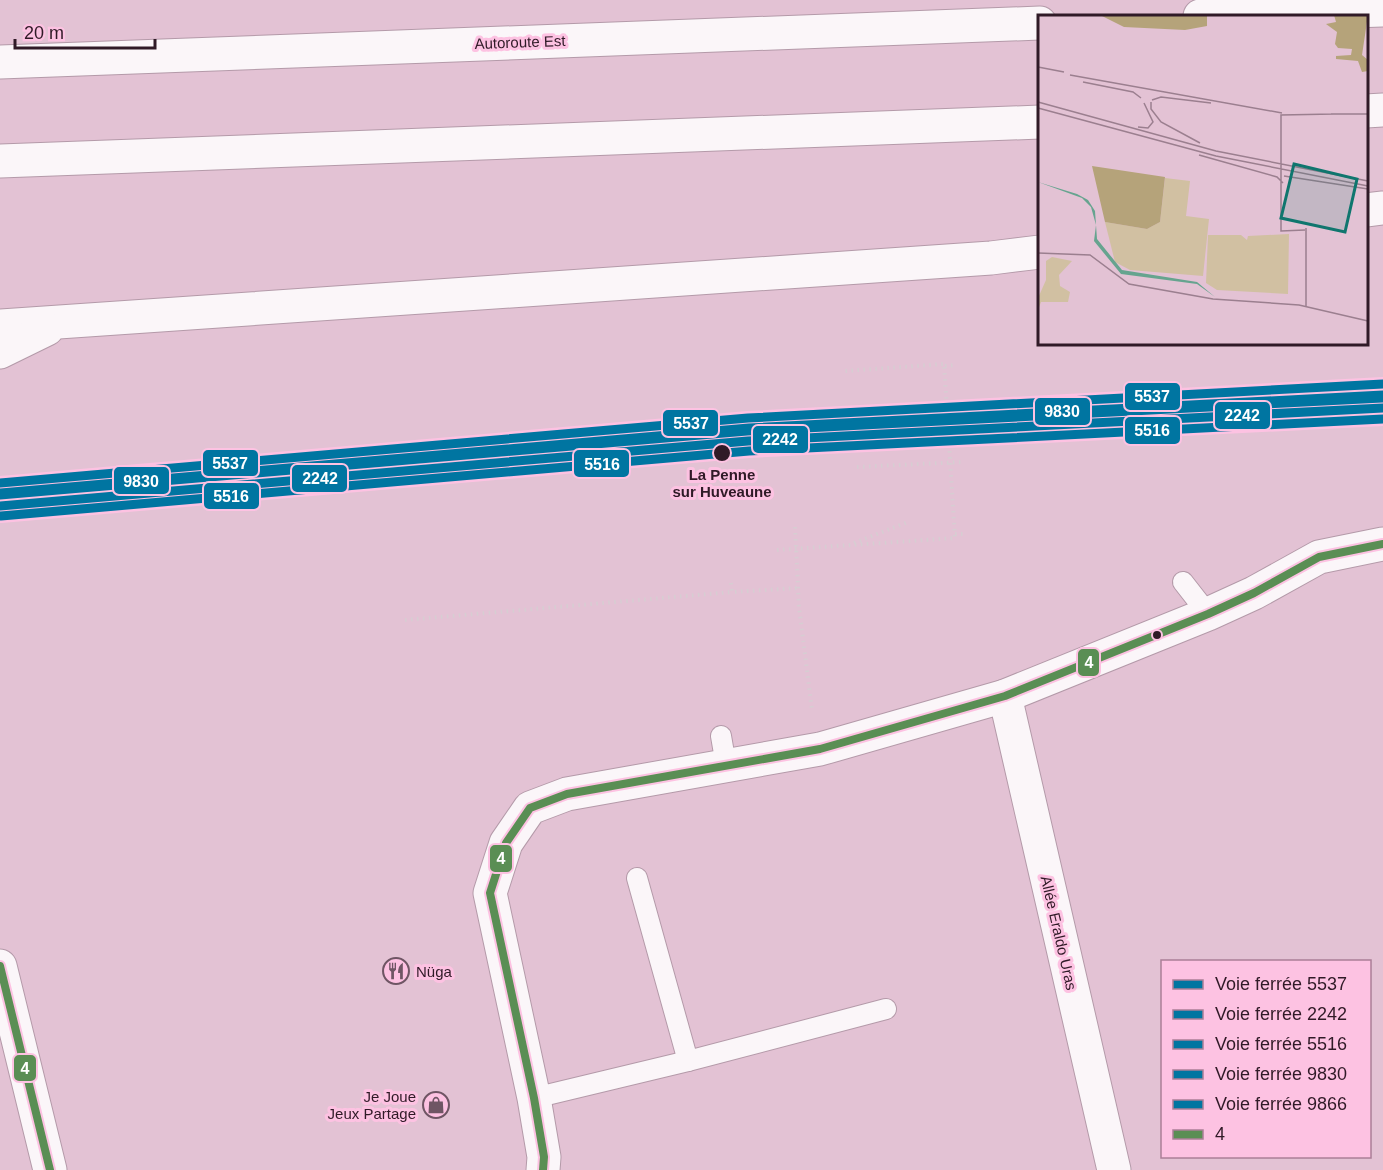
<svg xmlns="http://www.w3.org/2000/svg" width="1383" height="1170" font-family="Helvetica,sans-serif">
<rect width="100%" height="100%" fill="#e3c2d4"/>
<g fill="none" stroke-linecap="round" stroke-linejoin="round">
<defs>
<g id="lane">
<path d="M1183,582L1208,614"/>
<path d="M721,736L726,765"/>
<path d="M637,878L688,1061"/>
<path d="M534,1098L688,1061L886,1009"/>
</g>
<path id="street" d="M1005,696L1114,1170"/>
<g id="secondary">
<path d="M0,966L50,1170"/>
<path d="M543,1170L544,1157L534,1098L490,893L506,843L530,808L567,794L820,749L1005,696L1208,614L1254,593L1319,557L1383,544"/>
</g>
<g id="highway">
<path d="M1200,16L1383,10"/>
<path d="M0,62L1040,23"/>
<path d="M1366,111L1383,110"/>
<path d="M0,161L1040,122"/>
<path d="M1366,210L1383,208"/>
<path d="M0,326L991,258L1040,252"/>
<path d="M0,352L47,329"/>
</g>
</defs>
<!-- lane casing -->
<use href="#lane" stroke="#b49aa9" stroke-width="22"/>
<!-- street casing -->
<use href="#street" stroke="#b49aa9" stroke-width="35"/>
<!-- secondary casing -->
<use href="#secondary" stroke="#b49aa9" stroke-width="35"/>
<!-- highway casing -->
<use href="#highway" stroke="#b49aa9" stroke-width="35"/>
<!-- path -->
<g stroke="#d7cdd2" stroke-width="4" stroke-dasharray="1.5 4.5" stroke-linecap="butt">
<path d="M945,366L956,365"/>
<path d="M857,467L962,462"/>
<path d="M795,527L799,607L812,710"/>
<path d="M955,534H965"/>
<path d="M854,543L908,522"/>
<path d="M777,550L955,538L944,364L845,371"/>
<path d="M731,583L732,592L798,588"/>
<path d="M405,620L732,592"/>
</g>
<!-- lane -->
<use href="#lane" stroke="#fbf6f9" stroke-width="20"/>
<!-- street -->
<use href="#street" stroke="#fbf6f9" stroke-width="33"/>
<!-- secondary -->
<use href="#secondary" stroke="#fbf6f9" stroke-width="33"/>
<!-- highway -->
<use href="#highway" stroke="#fbf6f9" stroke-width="33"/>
<defs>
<g id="bus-1">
<path d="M0,966L50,1170"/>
<path d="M543,1170L544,1157L534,1098L490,893L506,843L530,808L567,794L820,749L1005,696L1208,614L1254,593L1319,557L1383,544"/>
</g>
</defs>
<!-- bus-1 casing -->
<use href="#bus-1" stroke="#fdc2e2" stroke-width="12"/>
<!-- bus-1 -->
<use href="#bus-1" stroke="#5a8e54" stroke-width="8"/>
<defs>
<path id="rail-1" d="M0,483L748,418L1383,384"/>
<path id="rail-2" d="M0,506L748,441L1383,408"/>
<path id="rail-3" d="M1,516L749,451L1383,419"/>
<path id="rail-4" d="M1,493L749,428L1383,395"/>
<path id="rail-5" d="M0,495L747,431L1382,398"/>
</defs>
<!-- rail-1 casing -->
<use href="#rail-1" stroke="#fdc2e2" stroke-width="14"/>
<!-- rail-2 casing -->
<use href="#rail-2" stroke="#fdc2e2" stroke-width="14"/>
<!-- rail-3 casing -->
<use href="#rail-3" stroke="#fdc2e2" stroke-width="14"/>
<!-- rail-4 casing -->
<use href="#rail-4" stroke="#fdc2e2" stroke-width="14"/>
<!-- rail-5 casing -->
<use href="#rail-5" stroke="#fdc2e2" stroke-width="14"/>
<!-- rail-1 -->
<use href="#rail-1" stroke="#0075a1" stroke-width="9"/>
<!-- rail-2 -->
<use href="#rail-2" stroke="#0075a1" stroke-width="9"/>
<!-- rail-3 -->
<use href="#rail-3" stroke="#0075a1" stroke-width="9"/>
<!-- rail-4 -->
<use href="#rail-4" stroke="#0075a1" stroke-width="9"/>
<!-- rail-5 -->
<use href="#rail-5" stroke="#0075a1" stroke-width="9"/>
</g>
<!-- icons -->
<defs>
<symbol id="restaurant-ring" viewBox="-11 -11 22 22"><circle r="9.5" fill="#fdc2e2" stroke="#6f5564" stroke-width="1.5"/><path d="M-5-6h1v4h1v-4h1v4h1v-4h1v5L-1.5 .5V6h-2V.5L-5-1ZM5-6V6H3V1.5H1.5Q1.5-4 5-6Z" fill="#6f5564"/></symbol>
<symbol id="shop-ring" viewBox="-11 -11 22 22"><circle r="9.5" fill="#fdc2e2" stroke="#6f5564" stroke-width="1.5"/><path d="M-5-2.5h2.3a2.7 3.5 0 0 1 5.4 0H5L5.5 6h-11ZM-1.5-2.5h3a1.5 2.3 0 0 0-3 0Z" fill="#6f5564"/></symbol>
</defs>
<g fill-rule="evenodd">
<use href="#restaurant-ring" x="381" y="956" width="30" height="30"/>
<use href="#shop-ring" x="421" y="1090" width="30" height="30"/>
</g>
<!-- markers -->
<g fill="#301a27" stroke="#fdc2e2" stroke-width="2">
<circle cx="722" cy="453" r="9"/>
<circle cx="1157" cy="635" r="5"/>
</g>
<g text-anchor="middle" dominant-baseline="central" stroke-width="6" stroke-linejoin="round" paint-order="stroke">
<!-- street labels -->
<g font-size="15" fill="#301a27" stroke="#fdc2e2">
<text transform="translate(520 42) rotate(-2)">Autoroute Est</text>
<text transform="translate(1059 933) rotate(77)">Allée Eraldo Uras</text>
</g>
<!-- stop labels -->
<g font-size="15" font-weight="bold" fill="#301a27" stroke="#fdc2e2">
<text x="722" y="474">La Penne<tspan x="722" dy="17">sur Huveaune</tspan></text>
</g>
<!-- poi labels -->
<g font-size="15" fill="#301a27" stroke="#fdc2e2" text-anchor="start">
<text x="416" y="971">Nüga</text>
<text x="416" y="1096" text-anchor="end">Je Joue<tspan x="416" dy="17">Jeux Partage</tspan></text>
</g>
</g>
<!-- overview -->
<g transform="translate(1038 15)">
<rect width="330" height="330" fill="#e3c2d4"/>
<path d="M127,163L152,166L148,201L171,204L165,261L92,255L77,247L67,207L109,214L122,207ZM251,219L250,279L179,275L168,268L170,220H203L209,225L210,221ZM14,242L34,246L21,260L22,271L32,277L30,287H3L0,295V283L8,265V246Z" fill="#d1c0a2"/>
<path d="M62,0H169V11L147,15L86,12ZM296,0H330L324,40L330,45V56L324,57L320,46L298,44V41L313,40L314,34L300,33L297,29L299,17L288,9L298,7ZM54,151L127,162L122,207L109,214L67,207Z" fill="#b5a37a"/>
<path d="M0,167L39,179L50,185L57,196L59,224L84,255L159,267L177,282L159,269L83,259L56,226L58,210L53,192L44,183Z" fill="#66a48f"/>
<path fill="none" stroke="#9b7f8f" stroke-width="1.5" d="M0,52L26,57M32,60L244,98M45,67L95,77L103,83M114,85L123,82L173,88M0,87L178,136L330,166M113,87V94L123,107L162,128M0,93L178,141L330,171M293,99H330M100,112L110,113L115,107L106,88M161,140L239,162L245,168M246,161L330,174M268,213V291M267,215L243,216V100L296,99M0,238L52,240L91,269L175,284L261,290L330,306"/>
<path fill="#0f766e" fill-opacity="0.15" stroke="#0f766e" stroke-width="3" d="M256,149L319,164L307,217L243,203Z"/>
<rect width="330" height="330" fill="none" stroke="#301a27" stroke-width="3"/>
</g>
<g stroke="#fdc2e2" stroke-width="2">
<rect x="1124" y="382" width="57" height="29" rx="6" fill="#0075a1"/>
<rect x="1034" y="397" width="57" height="29" rx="6" fill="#0075a1"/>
<rect x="1214" y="401" width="57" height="29" rx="6" fill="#0075a1"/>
<rect x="662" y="409" width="57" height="28" rx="6" fill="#0075a1"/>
<rect x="1124" y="416" width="57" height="29" rx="6" fill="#0075a1"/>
<rect x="752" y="425" width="57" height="29" rx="6" fill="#0075a1"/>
<rect x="202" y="449" width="57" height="28" rx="6" fill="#0075a1"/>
<rect x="573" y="449" width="57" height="29" rx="6" fill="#0075a1"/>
<rect x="291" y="464" width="57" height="29" rx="6" fill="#0075a1"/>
<rect x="113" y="466" width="57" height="29" rx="6" fill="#0075a1"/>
<rect x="203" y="482" width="57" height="28" rx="6" fill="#0075a1"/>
<rect x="1077" y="648" width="23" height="29" rx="6" fill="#5a8e54"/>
<rect x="489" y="844" width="24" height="29" rx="6" fill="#5a8e54"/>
<rect x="13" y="1054" width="24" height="28" rx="6" fill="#5a8e54"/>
</g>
<g font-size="16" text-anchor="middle" font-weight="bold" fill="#fff">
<text x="1152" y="402">5537</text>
<text x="1062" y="417">9830</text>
<text x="1242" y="421">2242</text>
<text x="691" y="429">5537</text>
<text x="1152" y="436">5516</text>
<text x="780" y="445">2242</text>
<text x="230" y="469">5537</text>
<text x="602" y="470">5516</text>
<text x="320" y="484">2242</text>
<text x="141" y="487">9830</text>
<text x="231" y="502">5516</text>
<text x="1089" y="668">4</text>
<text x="501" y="864">4</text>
<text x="25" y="1074">4</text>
</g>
<!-- legend -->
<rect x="1161" y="960" width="210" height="198" fill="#fdc2e2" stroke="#ab7f97" stroke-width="1.5"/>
<rect x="1173" y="980" width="30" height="9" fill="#0075a1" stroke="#ab7f97" stroke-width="1.5"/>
<text x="1215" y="990" font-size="18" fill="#301a27">Voie ferrée 5537</text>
<rect x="1173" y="1010" width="30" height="9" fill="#0075a1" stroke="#ab7f97" stroke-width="1.5"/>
<text x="1215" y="1020" font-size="18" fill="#301a27">Voie ferrée 2242</text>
<rect x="1173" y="1040" width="30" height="9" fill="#0075a1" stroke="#ab7f97" stroke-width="1.5"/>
<text x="1215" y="1050" font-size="18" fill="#301a27">Voie ferrée 5516</text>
<rect x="1173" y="1070" width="30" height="9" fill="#0075a1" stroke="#ab7f97" stroke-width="1.5"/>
<text x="1215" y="1080" font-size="18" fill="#301a27">Voie ferrée 9830</text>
<rect x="1173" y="1100" width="30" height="9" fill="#0075a1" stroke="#ab7f97" stroke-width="1.5"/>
<text x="1215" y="1110" font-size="18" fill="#301a27">Voie ferrée 9866</text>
<rect x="1173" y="1130" width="30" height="9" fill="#5a8e54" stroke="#ab7f97" stroke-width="1.5"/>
<text x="1215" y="1140" font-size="18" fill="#301a27">4</text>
<!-- scale -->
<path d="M15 39v9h140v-9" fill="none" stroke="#301a27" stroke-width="3"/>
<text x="24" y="39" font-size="18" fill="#301a27" stroke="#fdc2e2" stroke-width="4.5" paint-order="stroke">20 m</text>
</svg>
